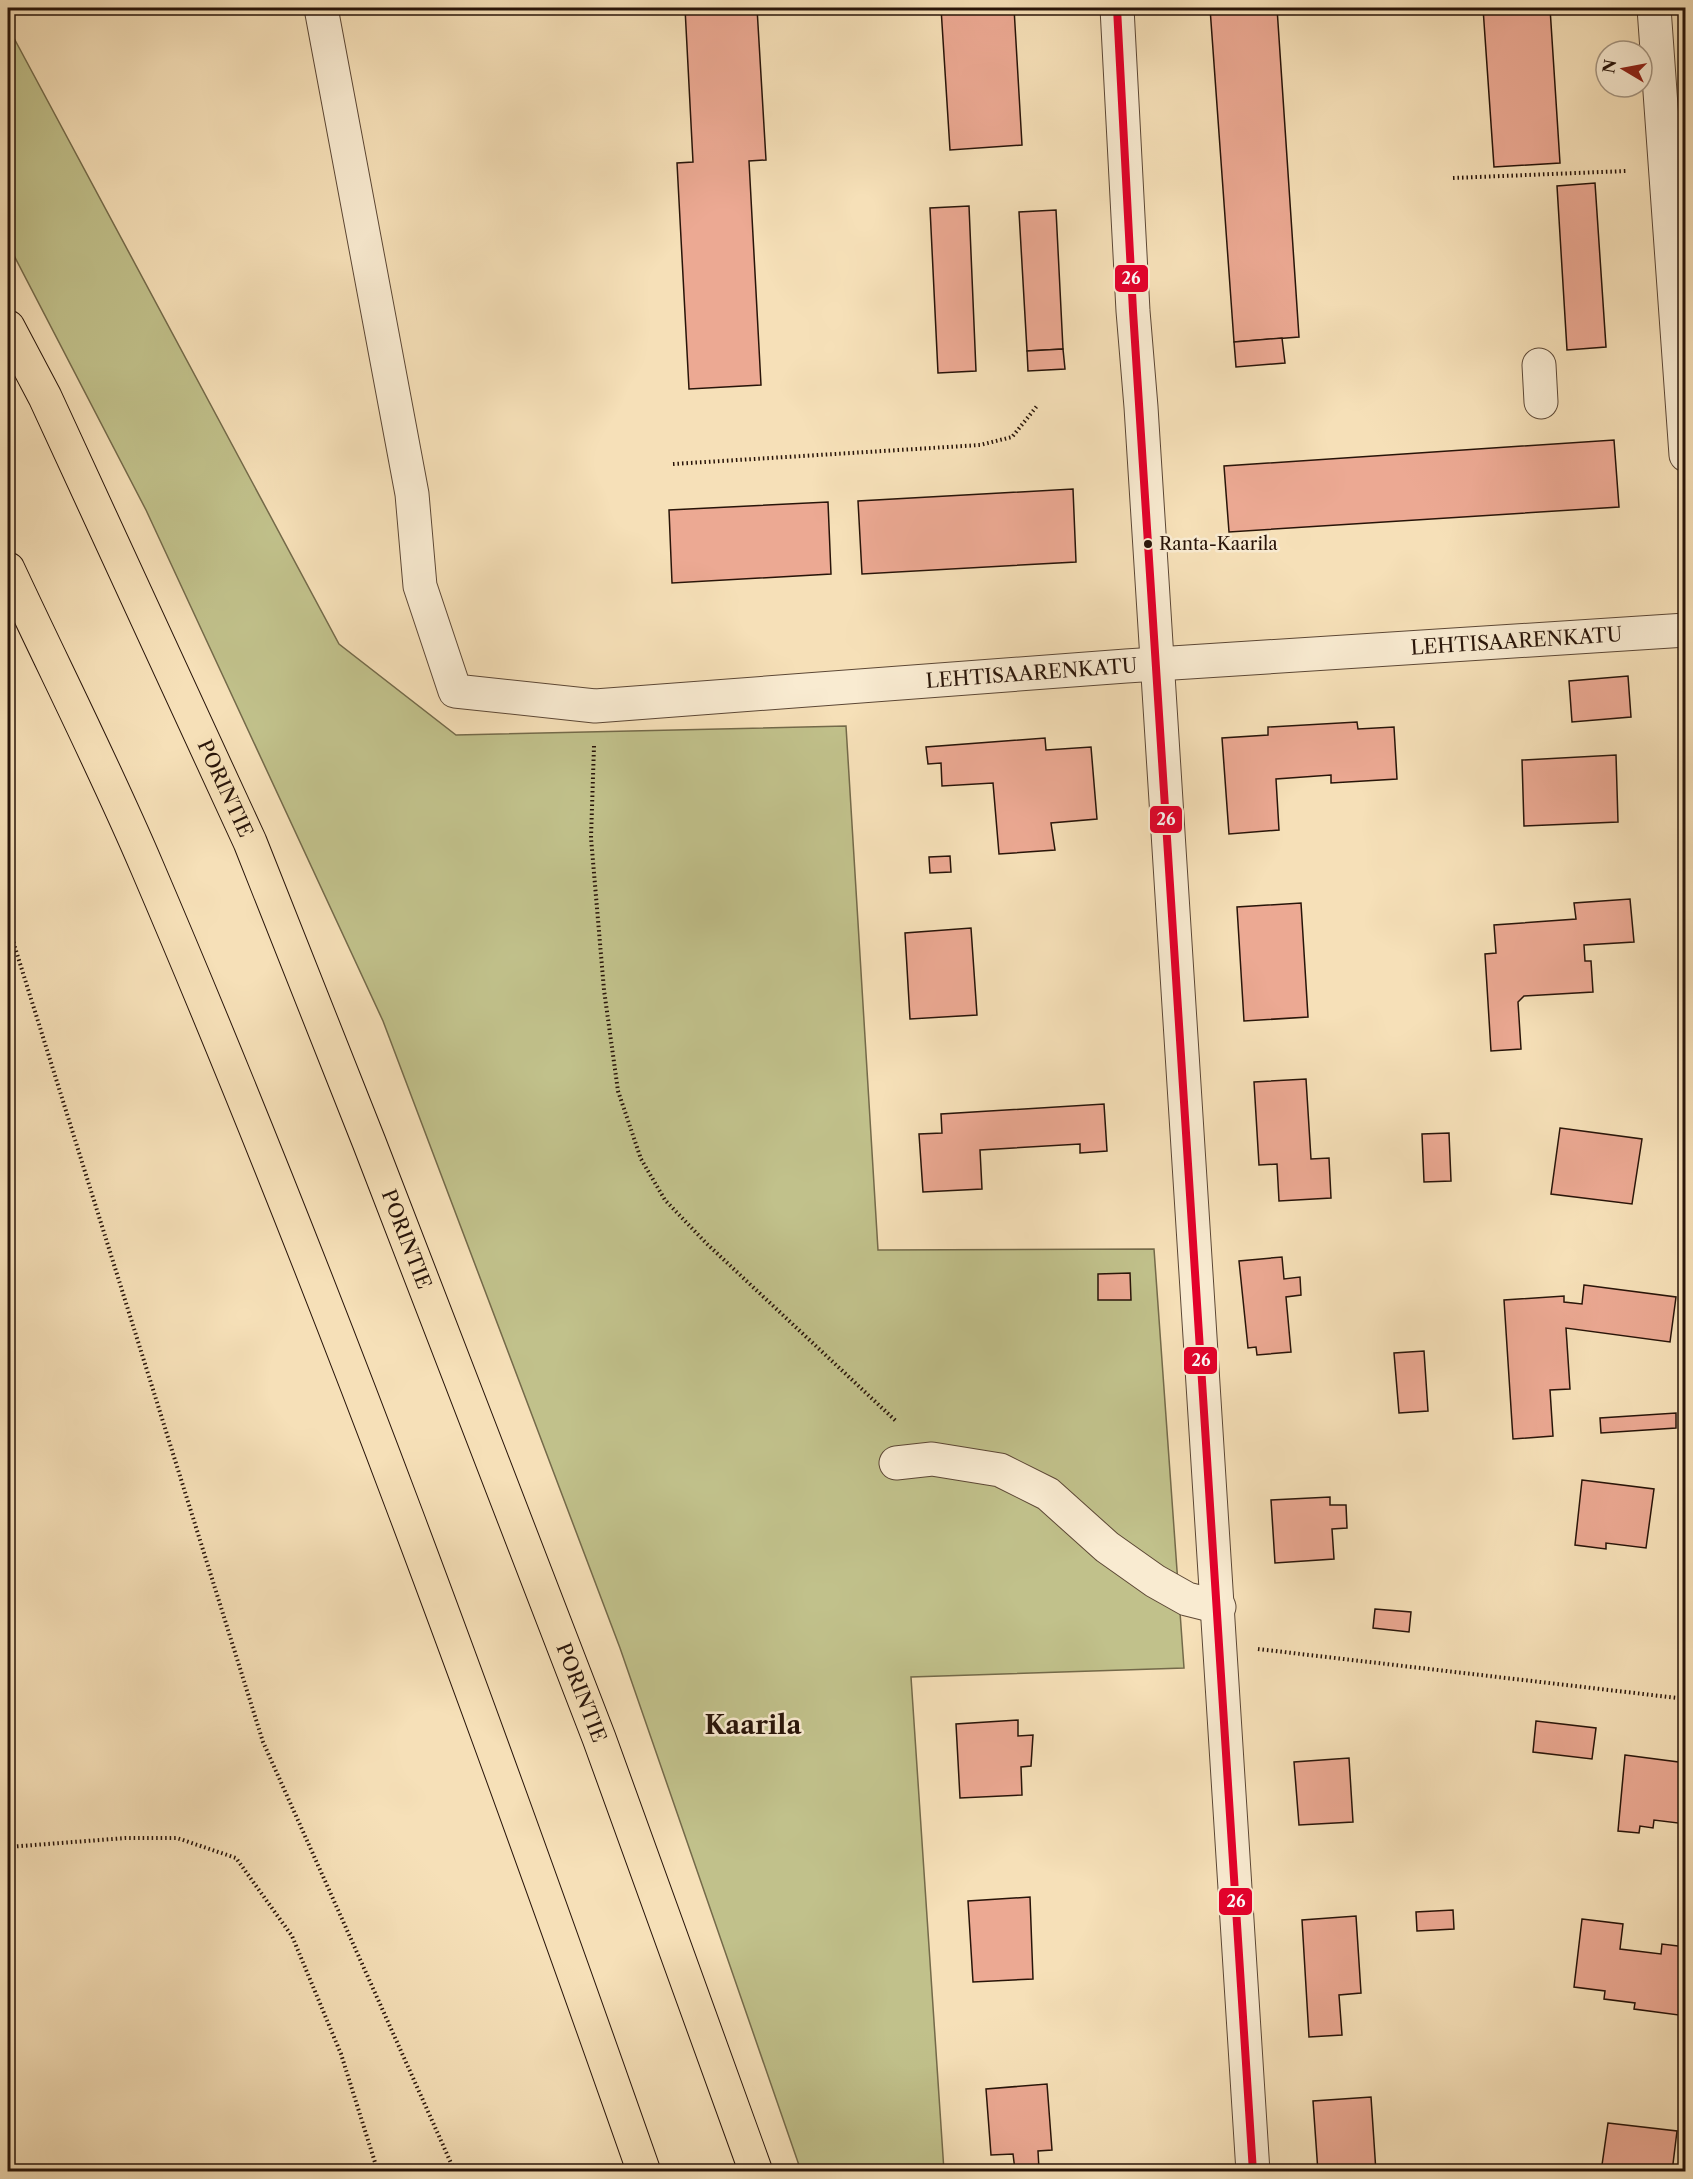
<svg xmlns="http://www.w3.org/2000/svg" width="1693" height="2179" font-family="'Libre Caslon Text',serif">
<rect width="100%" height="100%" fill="#f6e0b8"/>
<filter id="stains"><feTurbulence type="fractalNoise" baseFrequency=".00333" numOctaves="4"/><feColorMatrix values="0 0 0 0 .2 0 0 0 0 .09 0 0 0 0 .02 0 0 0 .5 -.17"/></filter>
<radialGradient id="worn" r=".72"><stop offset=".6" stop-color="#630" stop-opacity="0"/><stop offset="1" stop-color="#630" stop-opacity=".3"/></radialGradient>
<!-- green -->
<path fill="#c1c18b" stroke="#746a4a" stroke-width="1.5" d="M8,27L339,644L456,735L846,726L878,1250L1154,1249L1184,1668L911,1677L944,2171H801L620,1648L383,1021L146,510L8,244Z"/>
<!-- building -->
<g fill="#eca993" stroke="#281409" stroke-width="1.5">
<path d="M685,8H757L766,160L749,161L761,385L689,389L677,163L693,162Z"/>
<path d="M941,8H1014L1022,145L950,150Z"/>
<path d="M1210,8H1277L1299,337L1234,342Z"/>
<path d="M1483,8H1550L1560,163L1494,167Z"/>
<path d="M1595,183L1606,347L1567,350L1557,186Z"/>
<path d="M969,206L976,371L938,373L930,208Z"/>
<path d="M1056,210L1063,349L1027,351L1019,212Z"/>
<path d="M1282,338L1285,363L1236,367L1234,342Z"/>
<path d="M1063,349L1065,369L1028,371L1027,351Z"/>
<path d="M1614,440L1619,507L1229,532L1224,466Z"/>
<path d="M1073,489L1076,562L862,574L858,501Z"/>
<path d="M828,502L831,574L672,583L669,510Z"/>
<path d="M1628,676L1631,717L1572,722L1569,681Z"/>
<path d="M1357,722L1358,729L1394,727L1397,779L1331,783V775L1276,779L1279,830L1229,834L1222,738L1268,735V727Z"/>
<path d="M1045,738L1046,750L1091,747L1097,819L1051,823L1055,850L999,854L993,783L942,786L941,763L928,764L926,747Z"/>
<path d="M1616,755L1618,822L1524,826L1522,760Z"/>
<path d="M950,856L951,872L930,873L929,857Z"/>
<path d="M1630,899L1634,942L1584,945L1585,961H1591L1593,992L1524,996L1518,1002L1521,1049L1491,1051L1485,954L1496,953L1494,925L1576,919L1574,903Z"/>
<path d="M1301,903L1308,1017L1244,1021L1237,907Z"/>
<path d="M971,928L977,1015L910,1019L905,933Z"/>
<path d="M1306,1079L1311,1159L1329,1158L1331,1198L1279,1201L1277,1164L1259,1165L1254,1082Z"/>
<path d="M1104,1104L1107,1151L1080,1153V1144L980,1150L982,1189L923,1192L919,1134L942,1133L941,1114Z"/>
<path d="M1560,1128L1642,1139L1632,1204L1551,1194Z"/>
<path d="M1449,1133L1451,1181L1424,1182L1422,1134Z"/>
<path d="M1282,1257L1284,1279L1300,1277L1301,1295L1286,1297L1291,1352L1257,1355L1256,1347L1248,1348L1239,1261Z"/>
<path d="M1130,1273L1131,1300H1098V1274Z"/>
<path d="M1584,1285L1676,1297L1670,1342L1566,1328L1570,1389L1550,1390L1553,1436L1513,1439L1504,1300L1564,1296V1302L1582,1304Z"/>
<path d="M1424,1351L1428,1411L1399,1413L1394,1353Z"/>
<path d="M1676,1413V1428L1601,1433L1600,1418Z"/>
<path d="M1582,1480L1654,1489L1646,1548L1606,1543V1549L1575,1545Z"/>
<path d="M1330,1497V1505H1346L1347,1528L1332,1529L1334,1559L1275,1563L1271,1500Z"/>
<path d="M1375,1609L1411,1612L1409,1632L1373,1628Z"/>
<path d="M1018,1720V1736L1033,1735L1031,1766L1021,1767L1022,1795L960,1798L956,1724Z"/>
<path d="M1536,1721L1596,1728L1592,1759L1533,1752Z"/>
<path d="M1625,1755L1686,1763V1824L1654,1820L1653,1828L1640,1826L1639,1833L1618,1831Z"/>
<path d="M1349,1758L1353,1822L1299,1825L1294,1762Z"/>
<path d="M1030,1897L1033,1979L973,1982L968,1901Z"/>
<path d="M1453,1910L1454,1929L1417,1931L1416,1912Z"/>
<path d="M1356,1916L1361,1993L1339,1995L1342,2035L1309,2037L1302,1920Z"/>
<path d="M1582,1919L1623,1924L1620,1949L1661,1954L1662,1944L1686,1947V2016L1634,2009L1635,2003L1604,1999L1605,1991L1574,1987Z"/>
<path d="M1047,2084L1052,2150L1038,2151L1039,2169L1015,2170L1013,2154L991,2155L986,2089Z"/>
<path d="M1371,2097L1376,2172H1318L1313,2101Z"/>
<path d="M1608,2123L1677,2131L1672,2172H1601Z"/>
</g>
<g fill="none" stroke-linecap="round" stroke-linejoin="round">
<defs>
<g id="minor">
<path id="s1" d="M321,8L412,494L420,586L455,691L595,706L1126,666L1686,630"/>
<path d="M1117,8L1133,311L1141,407L1253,2172"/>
<path d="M1654,8L1686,455"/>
<path d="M1539,365L1541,402"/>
<path d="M896,1463L932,1459L1000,1470L1048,1494L1107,1547L1155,1581L1187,1599L1219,1607"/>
</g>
<g id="highway">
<path id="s2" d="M8,327L45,397L250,842L369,1142L599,1738L756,2172"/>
<path d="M8,569C54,668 104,766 147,867C330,1294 490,1734 644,2172"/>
</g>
</defs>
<!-- minor casing -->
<use href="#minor" stroke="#5c4735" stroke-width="35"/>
<!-- highway casing -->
<use href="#highway" stroke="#281409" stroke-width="35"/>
<!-- path -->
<g stroke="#281409" stroke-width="4" stroke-dasharray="1.5 3" stroke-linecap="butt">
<path d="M1453,178L1626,171"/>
<path d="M673,464L980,445L1012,437L1037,406"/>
<path d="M594,746L591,838L604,990L618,1091L641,1159L665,1200L706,1243L897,1422"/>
<path d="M8,925L263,1742L455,2172"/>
<path d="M1258,1649L1686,1699"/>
<path d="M8,1847L126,1838H177L236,1858L292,1936L341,2054L378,2172"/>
</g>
<!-- minor -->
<use href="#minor" stroke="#f9ebd1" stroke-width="33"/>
<!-- highway -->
<use href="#highway" stroke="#f6e0b8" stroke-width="33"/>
<defs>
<path id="bus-1" d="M1117,8L1133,311L1253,2172"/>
</defs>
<!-- bus-1 casing -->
<use href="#bus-1" stroke="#f9ebd1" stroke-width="12"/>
<!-- bus-1 -->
<use href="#bus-1" stroke="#e4002b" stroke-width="8"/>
</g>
<!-- markers -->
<circle fill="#281409" stroke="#f9ebd1" stroke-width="2" cx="1148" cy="544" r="5"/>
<g text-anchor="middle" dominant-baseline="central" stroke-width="5" stroke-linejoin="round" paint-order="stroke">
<!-- bus labels -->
<g font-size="18" fill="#281409" stroke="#f9ebd1" text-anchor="start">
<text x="1159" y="544">Ranta-Kaarila</text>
</g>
<!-- street labels -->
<g font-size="20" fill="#281409" stroke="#f9ebd1">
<text stroke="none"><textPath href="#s1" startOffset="1762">LEHTISAARENKATU</textPath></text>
<text stroke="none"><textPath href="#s1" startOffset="1276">LEHTISAARENKATU</textPath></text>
<text stroke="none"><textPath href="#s2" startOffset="510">PORINTIE</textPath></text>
<text stroke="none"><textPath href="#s2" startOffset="996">PORINTIE</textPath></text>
<text stroke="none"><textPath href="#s2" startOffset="1482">PORINTIE</textPath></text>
</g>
<!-- district labels -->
<g font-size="26" font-weight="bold" fill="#281409" stroke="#f9ebd1">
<text x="753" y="1725">Kaarila</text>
</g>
</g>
<g stroke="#f9ebd1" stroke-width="2">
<rect x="1114" y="264" width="35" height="29" rx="6" fill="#e4002b"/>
<rect x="1149" y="805" width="34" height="29" rx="6" fill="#e4002b"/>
<rect x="1183" y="1346" width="35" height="29" rx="6" fill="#e4002b"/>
<rect x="1218" y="1887" width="35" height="29" rx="6" fill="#e4002b"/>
</g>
<g font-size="16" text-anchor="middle" font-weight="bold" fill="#fff">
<text x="1131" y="284">26</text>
<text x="1166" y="825">26</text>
<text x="1201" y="1366">26</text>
<text x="1236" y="1907">26</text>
</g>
<!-- margin -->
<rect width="1693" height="2179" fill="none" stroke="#f6e0b8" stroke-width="30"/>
<rect x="9" y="9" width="1675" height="2161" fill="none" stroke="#281409" stroke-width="3"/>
<rect x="15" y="15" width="1663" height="2149" fill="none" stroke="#281409" stroke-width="1.5"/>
<!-- north arrow -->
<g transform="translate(1624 69) rotate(280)"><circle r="28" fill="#f9ebd1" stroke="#a59581" stroke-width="1.5"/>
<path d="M0-4.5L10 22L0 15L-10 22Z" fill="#8f2418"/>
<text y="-9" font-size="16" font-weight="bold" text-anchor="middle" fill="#281409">N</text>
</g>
<rect width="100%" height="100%" filter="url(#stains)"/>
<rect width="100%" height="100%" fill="url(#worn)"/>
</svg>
